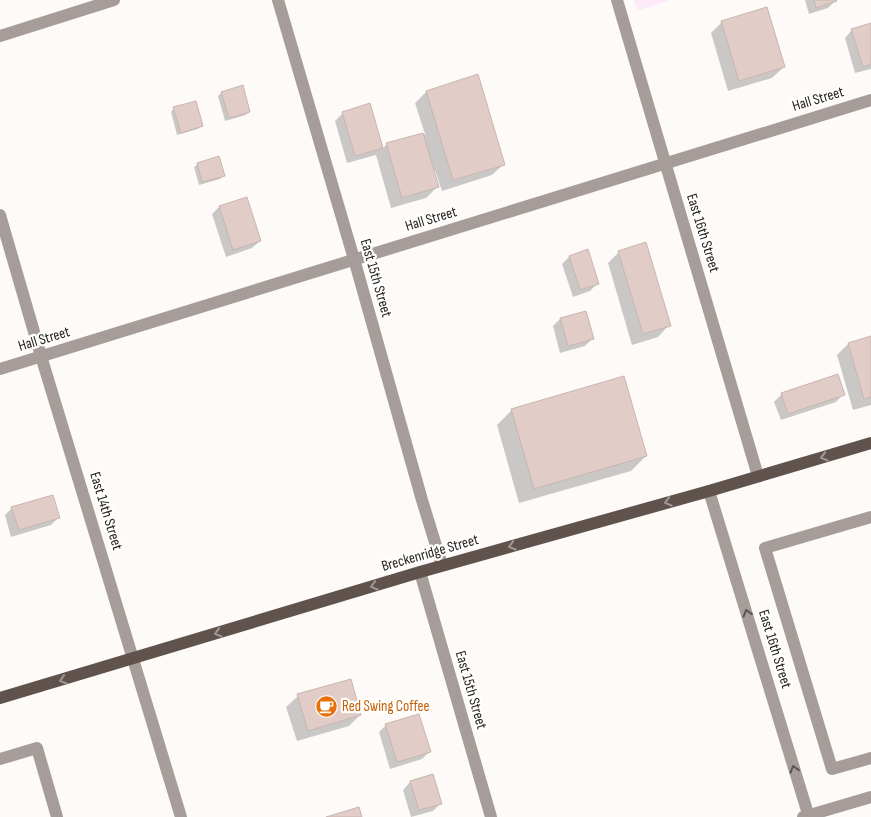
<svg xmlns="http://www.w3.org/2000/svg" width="871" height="817" font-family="'Sofia Sans Condensed',sans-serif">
<rect width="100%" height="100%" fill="#fdfaf8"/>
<!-- industrial -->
<path fill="#feeaf9" d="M634,0H669L638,11Z"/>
<!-- shadow -->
<g fill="#0003">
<path d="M805,0H835V1L828,8L809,14Z"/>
<path d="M722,22L784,67L772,78L728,91L711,33Z"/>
<path d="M871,24V69L855,73L845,38L852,30Z"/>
<path d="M426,92L504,164L492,175L442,191L435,170H433L438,186L426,198L391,208L376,155L347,163L335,121L343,113L370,105L382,149L387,144L425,134L415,103Z"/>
<path d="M221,93L249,111L246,115L225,121L218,96Z"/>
<path d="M174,108L202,126L198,129L177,135L171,112Z"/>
<path d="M198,164L224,175L220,179L199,185L194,167Z"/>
<path d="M219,207L260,241L252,248L226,257L212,214Z"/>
<path d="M587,251L598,283L590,291L573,297L562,264L569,257Z"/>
<path d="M619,252L669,325L658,337L632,345L608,263Z"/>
<path d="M560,319L592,339L585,346L560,353L553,326Z"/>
<path d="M871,337V405L853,410L837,355L848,344Z"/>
<path d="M782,394H843L836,402L781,420L774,402Z"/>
<path d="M512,410L646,456L631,471L519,503L497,425Z"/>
<path d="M12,508L58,518L51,525L11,537L5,515Z"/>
<path d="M298,696L360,715L349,726L297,741L286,707Z"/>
<path d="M386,725L429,752L422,759L390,769L379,732Z"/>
<path d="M432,776L441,803L433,811L411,817L403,790L410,782Z"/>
</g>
<!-- building -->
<g fill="#e1ccc8" stroke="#c9b5b0">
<path d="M814,0H836L837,1L816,8Z"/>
<path d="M767,7L785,67L739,81L721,21Z"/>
<path d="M871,23V64L863,67L851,29Z"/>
<path d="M478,74L505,165L453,180L426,91Z"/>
<path d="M243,85L250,112L229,118L221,92Z"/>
<path d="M196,101L203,126L181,133L173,107Z"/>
<path d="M370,103L383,148L355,156L342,112Z"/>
<path d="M423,133L439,187L402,198L386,143Z"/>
<path d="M219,156L225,176L202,182L197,163Z"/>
<path d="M247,197L261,241L233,250L219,206Z"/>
<path d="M646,242L671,326L643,334L618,251Z"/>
<path d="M588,249L599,284L580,290L569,256Z"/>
<path d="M586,311L594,339L568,346L560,318Z"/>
<path d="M871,336V397L864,399L848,343Z"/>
<path d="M838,374L845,395L788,414L781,393Z"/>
<path d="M624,376L647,456L534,489L511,409Z"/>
<path d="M53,495L60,518L19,530L11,507Z"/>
<path d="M351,679L361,715L308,731L297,694Z"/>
<path d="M419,714L431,752L397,762L385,724Z"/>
<path d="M433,774L442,804L419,810L410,781Z"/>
<path d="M359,807L362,817H326Z"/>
</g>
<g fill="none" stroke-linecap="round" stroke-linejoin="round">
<!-- service -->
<g stroke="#a69d9a" stroke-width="12">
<path d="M871,517L765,548L832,769L871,758"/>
<path d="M0,759L37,748L57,817"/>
</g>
<!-- minor -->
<g stroke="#a69d9a" stroke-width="12">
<path d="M278,0L354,259L422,500L442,565"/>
<path d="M617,0L758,476"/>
<path d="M0,36L114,0"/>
<path d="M0,215L41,356L181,817"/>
<path d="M0,369L871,100"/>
<path d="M709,491L809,817"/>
<path d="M420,572L491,817"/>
<path d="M803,817L871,797"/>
</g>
<!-- primary -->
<path stroke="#60524d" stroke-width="12" d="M0,698L420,572L709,491L871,443"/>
</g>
<!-- one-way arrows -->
<defs><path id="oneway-chevron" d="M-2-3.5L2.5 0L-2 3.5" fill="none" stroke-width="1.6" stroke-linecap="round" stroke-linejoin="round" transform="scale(1.25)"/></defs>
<g stroke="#a09794">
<use href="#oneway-chevron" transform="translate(824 457) rotate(164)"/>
<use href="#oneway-chevron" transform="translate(668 502) rotate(164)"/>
<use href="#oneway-chevron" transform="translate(512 546) rotate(164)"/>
<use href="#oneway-chevron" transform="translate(374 586) rotate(163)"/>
<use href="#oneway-chevron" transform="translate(218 633) rotate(163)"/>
<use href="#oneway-chevron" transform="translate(63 680) rotate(163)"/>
</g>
<g stroke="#5a534f">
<use href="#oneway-chevron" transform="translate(747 613) rotate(-107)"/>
<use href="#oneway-chevron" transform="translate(794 769) rotate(-107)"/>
</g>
<!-- icons -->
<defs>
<symbol id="cafe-disc" viewBox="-11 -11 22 22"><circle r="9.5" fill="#e8710a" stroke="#fff"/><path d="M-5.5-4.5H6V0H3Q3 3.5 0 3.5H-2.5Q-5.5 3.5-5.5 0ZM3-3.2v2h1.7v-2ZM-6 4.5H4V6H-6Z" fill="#fff"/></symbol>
</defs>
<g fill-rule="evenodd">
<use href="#cafe-disc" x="314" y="694" width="25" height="25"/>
</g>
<g text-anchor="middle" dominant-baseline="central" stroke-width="4.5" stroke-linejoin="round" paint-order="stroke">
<!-- street labels -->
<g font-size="15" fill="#27221d" stroke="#fff">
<text transform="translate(818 99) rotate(-17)">Hall Street</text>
<text transform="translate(431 219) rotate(-17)">Hall Street</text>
<text transform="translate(703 233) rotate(73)">East 16th Street</text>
<text transform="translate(376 278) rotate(74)">East 15th Street</text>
<text transform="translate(44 339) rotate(-17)">Hall Street</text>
<text transform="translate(106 511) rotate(73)">East 14th Street</text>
<text transform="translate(430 553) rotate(-16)">Breckenridge Street</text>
<text transform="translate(775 649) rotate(73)">East 16th Street</text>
<text transform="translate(471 690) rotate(74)">East 15th Street</text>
</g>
<!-- food labels -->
<g font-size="15" fill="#c56008" stroke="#fff" text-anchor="start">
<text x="342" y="706">Red Swing Coffee</text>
</g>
</g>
</svg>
